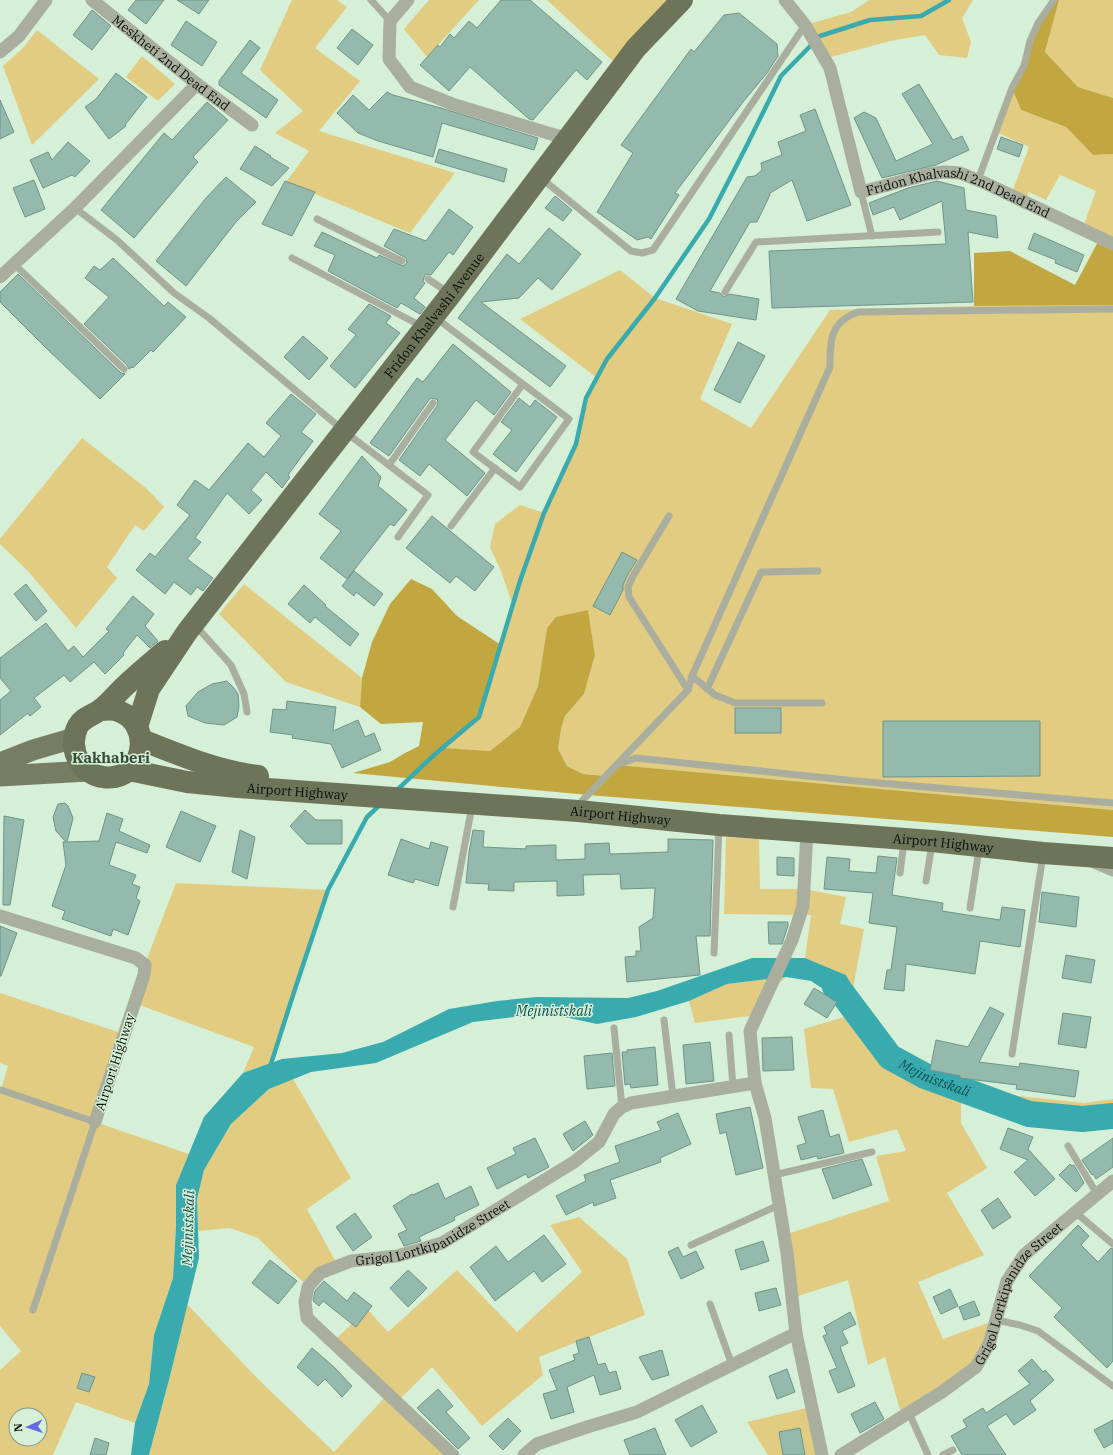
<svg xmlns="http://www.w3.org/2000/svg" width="1113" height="1455" font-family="'IBM Plex Serif',serif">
<rect width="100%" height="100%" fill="#d5f0d6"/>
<!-- green -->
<g fill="#e1cc82" fill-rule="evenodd">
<path d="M292,0H337L347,7L315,48L360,81L319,131L455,173L410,233L286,182L309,151L275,133L303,111L260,70Z"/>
<path d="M429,0H479L427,57L404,29Z"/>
<path d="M547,0H669L615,63Z"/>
<path d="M869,0H973L962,18L971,42L967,58L939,55L925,35L890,41L831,57L809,24L851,12Z"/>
<path d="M1059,0H1113V98L1078,87L1045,52Z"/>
<path d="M37,30L99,79L32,145L3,66L23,48Z"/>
<path d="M142,56L175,84L158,101L126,77Z"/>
<path d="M1012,88L1021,110L1066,127L1093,155L1113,154V244L1082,230L1096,191L1060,175L1046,200L1029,192L1024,201L1011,195L1029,147L996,132Z"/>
<path d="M620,270L655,298L732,324L700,399L751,428L830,310L974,306L1113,305V810L617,765L606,776L583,774L567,766L558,749L561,729L565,716L584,694L595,655L588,610L547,628L538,686L520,727L490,751L443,748L479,717L513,606L501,571L490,547L495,524L520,505L544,513L576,444L586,398L597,378L520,319Z"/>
<path d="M82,438L147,489L164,507L144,531L135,525L107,567L117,578L76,628L28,571L0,544V539Z"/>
<path d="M244,584L362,678L360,707L286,682L219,614Z"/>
<path d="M726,837L759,839L760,889H804L846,897L840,924L864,929L853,988L846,975L805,958L811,915L724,914Z"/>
<path d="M176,883L328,890L295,989L271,1063L243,1073L254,1047L134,1003L148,956Z"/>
<path d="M786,977L766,996L757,1015L695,1023L689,1001L727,984Z"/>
<path d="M0,993L124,1034L95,1122L189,1154L176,1185V1227L173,1278L154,1335L149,1384L135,1423L76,1402L53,1455H0V1370L21,1351L0,1326V1093L8,1066L0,1063ZM16,1415H40V1439H16Z"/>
<path d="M865,1011L890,1057L925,1076L961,1090L1084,1103L1113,1099V1116L1082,1119L1029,1114L961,1090V1123L987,1168L947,1193L984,1255L918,1282L943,1339L996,1320L976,1367L902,1417L885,1357L868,1365L848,1280L792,1298L784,1235L889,1201L876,1156L906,1151L897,1129L849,1142L833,1089L811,1088L804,1029Z"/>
<path d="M293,1079L351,1178L307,1209L338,1266L308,1287L258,1238L230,1228L198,1231L197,1199L204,1170L231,1124L269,1089Z"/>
<path d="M579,1217L627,1259L645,1315L539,1357L543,1375L482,1426L432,1367L397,1402L453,1455H149L169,1380L187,1304L258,1379L334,1452L388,1394L333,1342L367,1309L388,1332L457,1270L517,1332L582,1272L550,1225Z"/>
<path d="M811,1407L822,1455H768L747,1422Z"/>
</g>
<!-- forest -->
<g fill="#c2a740">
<path d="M1054,0H1059L1045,52L1078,87L1113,98V154L1093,155L1066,127L1021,110L1012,88L1030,41Z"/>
<path d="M1100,238L1113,244V305L974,306V253L1010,251L1075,285Z"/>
<path d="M411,579L432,589L457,616L501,645L479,717L444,748L490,751L520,727L538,686L547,628L556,617L588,610L595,655L584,694L565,716L561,729L558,749L567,766L583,774L606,776L617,765L1113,810V837L588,795L353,773L390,762L405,753L419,746L423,722L381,724L360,707L362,678L372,642L390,604Z"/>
</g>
<!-- water -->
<path fill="#39aaae" d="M752,958H805L846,975L865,1011L849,1016L837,998L811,981L786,977L727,984L689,1001L636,1017L597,1024L555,1015L514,1017L473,1022L376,1063L311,1072L269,1089L231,1124L204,1170L197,1199L199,1258L169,1380L149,1455H131L135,1423L149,1384L154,1335L173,1278L176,1227V1185L204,1117L243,1073L282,1059L342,1053L383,1042L449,1009L497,1001L536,997L628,998L657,991Z"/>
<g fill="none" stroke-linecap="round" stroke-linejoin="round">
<!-- stream -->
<g stroke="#39aaae" stroke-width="4.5">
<path d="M396,791L434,755L479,717L520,581L544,513L576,444L586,398L607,359L655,298L709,219L747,145L781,76L820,36L870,20L921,16L949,0"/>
<path d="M270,1067L295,989L328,890L367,817L381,804"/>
</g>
<!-- river -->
<path stroke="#39aaae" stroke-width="26" id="s1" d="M835,987L839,989L890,1057L925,1076L1029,1114L1082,1119L1113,1116"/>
</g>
<!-- building -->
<g fill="#94baad" stroke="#6f9488">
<path d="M136,0H164L146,24L128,10Z"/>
<path d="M177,0H209L199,14Z"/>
<path d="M501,0H530L602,62L587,80L576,70L533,120L529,119L470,67L449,91L420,65L438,45L440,47L450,34L454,38L469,21L477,28Z"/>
<path d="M92,10L111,26L92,50L73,35Z"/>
<path d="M739,13L777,44L778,56L767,73L743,102L675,193L679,195L651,239L648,237L637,240L597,212L633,153L621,145L691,49L694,52L724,15Z"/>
<path d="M186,21L217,42L202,66L171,45Z"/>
<path d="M352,29L373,45L358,65L337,48Z"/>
<path d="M250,40L260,48L241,73L278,100L266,118L219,85V81Z"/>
<path d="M116,73L147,97L125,125L126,126L109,139L85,107L96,99Z"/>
<path d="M919,84L953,140L962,136L969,150L936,165L882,178L854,118L864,112L876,118L896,161L933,144L902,94Z"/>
<path d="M387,92L393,95L441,108L538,138L534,150L442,123L433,157L378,141L358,133L337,113L353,95L369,110Z"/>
<path d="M0,100L14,132L0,139Z"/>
<path d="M207,102L228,120L193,157L198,162L134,238L101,210L164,133L172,140Z"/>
<path d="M815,109L851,205L807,221L792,180L770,193L769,197L757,222H750L710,291L720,293L724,297L729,294L759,299L756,320L698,311L676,299L747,177L755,176L762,170L761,163L782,155L778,142L806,131L800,115Z"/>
<path d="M1001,137L1023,145L1019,157L997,149Z"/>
<path d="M68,142L90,161L75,177L72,175L43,188L30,160L48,152L52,160Z"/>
<path d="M255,146L271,156L270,157L289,168L272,186L240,169Z"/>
<path d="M439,149L507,169L504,182L435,162Z"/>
<path d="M226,177L256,202L236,222L186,286L156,261L206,198Z"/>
<path d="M34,180L45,209L25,217L13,188Z"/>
<path d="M285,181L315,192L292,236L262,224Z"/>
<path d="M937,181L964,188L966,210L996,216L998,238L968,232L973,302L772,308L769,251L946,244L942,201L900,220L894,207L873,215L869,203L908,188Z"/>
<path d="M555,196L572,210L563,221L545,208Z"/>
<path d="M449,209L473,227L453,255L449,252L431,275L426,274L424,277L423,281L425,283L414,298L425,307L420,314L401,303L397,308L328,271L335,255L314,246L322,232L377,258L379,255L403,266L407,263L406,258L384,246L394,229L426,241Z"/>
<path d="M549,228L581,254L552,290L538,278L519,298L481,302L566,366L550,387L458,318L507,254L519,264Z"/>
<path d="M1034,233L1084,255L1077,272L1055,263L1056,260L1028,249Z"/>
<path d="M113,258L164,306L168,302L186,317L153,352L151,350L133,368L132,367L129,369L127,365L84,324L109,297L85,278L94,266L100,270Z"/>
<path d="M18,274L121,373L125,374L100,399L47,349L0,302V292Z"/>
<path d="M369,304L391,316L386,323L400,333L355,388L330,366L356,335L348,329Z"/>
<path d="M303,336L328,358L309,380L284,357Z"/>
<path d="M738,342L765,356L740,403L714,390Z"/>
<path d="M453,344L511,392L494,415L476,400L445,440L485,473L467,496L429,464L420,476L399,460L437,406L438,401L436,399L431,398L429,400L389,456L370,443L417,378L423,382Z"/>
<path d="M291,394L316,414L301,432L313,441L288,475L290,477L282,488L266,472L251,490L262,500L249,514L227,493L195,538L201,542L187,559L213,578L203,591L197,587L191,595L174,582L165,594L136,570L150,553L155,557L190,515L177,505L195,480L209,490L248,443L264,457L281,436L266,423Z"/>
<path d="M519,398L530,407L535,400L557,417L516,472L493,454L512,430L501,422Z"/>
<path d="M362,456L381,477L378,486L407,510L394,526L390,524L347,579L320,558L341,531L319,514Z"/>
<path d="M432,516L494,567L475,591L456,576L450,583L406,548Z"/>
<path d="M622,552L637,560L628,574L623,585V590L610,615L593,606Z"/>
<path d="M354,571L383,594L374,606L356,592L354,596L342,586Z"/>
<path d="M26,584L47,611L36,621L14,594Z"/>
<path d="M304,585L326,605L325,606L359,634L350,646L315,617L310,623L288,604Z"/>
<path d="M133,596L154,614L145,626L158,641L150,648L137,635L123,653L124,655L105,674L94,662L70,682L64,675L34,698L41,707L30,716L28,713L0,735V700L11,691L0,678V658L46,623L68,651L74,646L83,657L109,631L106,629Z"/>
<path d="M227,681L233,687L238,694L239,706L237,717L224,725L205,723L188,716L186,706L198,692L212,684Z"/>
<path d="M287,701L336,707L333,731L358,720L365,737L374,733L381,750L342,768L331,744L292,738L293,735L270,732L273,709L286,710Z"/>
<rect x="735" y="708" width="46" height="25"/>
<path d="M883,721H1040V776L883,777Z"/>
<path d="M65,803L68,806L73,818L67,842L99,841L107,813L123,819L119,831L150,845L147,853L116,842L109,865L136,875L132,884L140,887L136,898L140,901L128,935L113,929L111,936L62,919L65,911L52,906L66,865L63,842H66L56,831L53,817L58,804Z"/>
<path d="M305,810L316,820H342V844H307L290,826Z"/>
<path d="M181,811L216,826L200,862L166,847Z"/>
<path d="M4,816L24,820L10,905H3Z"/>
<path d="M240,830L255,837L247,879L232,872Z"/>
<path d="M473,830L484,831L483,847L526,849V846L556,845V860L585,859V844L609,843L610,854L668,852V839L713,840L710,936H696L700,975L627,982L625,957L636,956V951H641L639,927L653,918L655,888L621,889L620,874L583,875L584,895L557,896V881L514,882V891L488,890L489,884L466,883L469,852Z"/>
<path d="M401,839L429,849L431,842L448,847L438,886L415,879L413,883L388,875Z"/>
<path d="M878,856L897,858L892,895L943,903L942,911L1000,920L1002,907L1025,910L1020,947L980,941L975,974L906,964L904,991L884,989L887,970H891L897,927L869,923L873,893L824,889L827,857L850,859L849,871L876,873Z"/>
<path d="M777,857L794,858V876L777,875Z"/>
<path d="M1042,892L1079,897L1076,927L1039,922Z"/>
<path d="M768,922H788V926L782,944H769Z"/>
<path d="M0,926L17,933L1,976H0Z"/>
<path d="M1066,955L1095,960L1091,983L1062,978Z"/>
<path d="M814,988L837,1002L827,1018L804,1004Z"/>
<path d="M990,1007L1004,1014L979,1062L1019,1067L1020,1063L1079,1071L1075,1097L1016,1089L1017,1085L960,1078V1076L930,1070L936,1040L968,1047Z"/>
<path d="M1063,1013L1091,1017L1086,1048L1058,1044Z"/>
<path d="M792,1037L794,1070L763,1071L762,1038Z"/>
<path d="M710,1042L714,1081L686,1084L683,1045Z"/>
<path d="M655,1047L658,1085L631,1088L630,1084L625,1085L622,1052H627V1050Z"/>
<path d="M612,1053L615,1086L587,1089L584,1056Z"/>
<path d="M750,1107L763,1168L736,1175L726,1132L720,1134L716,1114Z"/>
<path d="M823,1110L830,1137L839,1134L844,1153L818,1159L817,1156L801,1160L797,1146L806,1143L798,1117Z"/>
<path d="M678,1113L691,1144L660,1158L661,1162L610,1180L616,1198L594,1206L593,1202L566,1215L556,1196L586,1181L584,1175L620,1162L615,1146L661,1130L657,1122Z"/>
<path d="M585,1121L593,1135L573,1151L563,1134Z"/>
<path d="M1008,1128L1033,1137L1028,1149L1055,1179L1035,1196L1014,1172L1028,1160L1000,1149Z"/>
<path d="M535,1138L549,1167L528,1178L526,1174L497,1189L487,1168L516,1154L513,1148Z"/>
<path d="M1113,1138V1167L1096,1179L1093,1174L1092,1175L1082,1160Z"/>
<path d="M862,1159L872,1185L833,1199L822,1169Z"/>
<path d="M1070,1164L1072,1166L1074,1165L1084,1183L1076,1192L1059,1175Z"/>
<path d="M438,1183L445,1199L471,1186L479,1205L454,1217L455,1220L419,1237L421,1241L404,1246L398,1234L407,1230L393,1206L412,1194L413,1195Z"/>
<path d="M998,1198L1011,1217L993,1229L981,1210Z"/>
<path d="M355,1213L372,1237L353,1251L336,1227Z"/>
<path d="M1078,1225L1089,1236L1081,1245L1098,1262L1111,1248L1113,1249V1361L1107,1368L1054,1317L1062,1308L1029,1276Z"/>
<path d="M544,1235L566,1264L542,1282L534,1271L495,1301L470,1267L496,1246L508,1262Z"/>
<path d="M763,1241L769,1261L741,1270L735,1250Z"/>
<path d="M678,1247L683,1257L696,1251L704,1268L681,1279L668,1252Z"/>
<path d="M270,1260L297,1281L278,1304L252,1283Z"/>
<path d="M408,1270L427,1288L408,1307L390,1288Z"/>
<path d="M324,1281L347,1301L354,1292L372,1306L356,1327L323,1301L319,1306L313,1301L315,1291Z"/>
<path d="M776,1288L781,1305L759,1311L755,1293Z"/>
<path d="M950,1289L958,1306L941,1314L933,1297Z"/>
<path d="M974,1301L980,1315L964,1320L959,1307Z"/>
<path d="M850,1312L856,1324L842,1331L848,1343L840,1347L855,1386L838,1393L829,1371L837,1368L823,1336L827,1334L824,1327Z"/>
<path d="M589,1337L598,1365L605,1363L609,1373L616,1371L621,1389L600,1395L594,1375L567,1387L574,1412L551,1419L543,1394L557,1390L549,1370L575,1360L573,1355L579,1353L576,1341Z"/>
<path d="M312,1348L334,1367L352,1386L342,1397L325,1379L318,1386L297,1367Z"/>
<path d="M662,1350L669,1375L652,1380L639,1357Z"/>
<path d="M1032,1359L1043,1372L1045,1370L1054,1380L1030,1401L1036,1410L1014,1425L1006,1414L987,1426L1006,1455H962L951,1436L967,1427L963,1420L983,1408L986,1413L1030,1384L1018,1371Z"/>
<path d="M787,1369L795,1392L777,1399L769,1376Z"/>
<path d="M82,1373L95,1377L89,1392L77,1388Z"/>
<path d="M438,1389L453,1406L446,1412L470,1438L458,1449L417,1408Z"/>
<path d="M875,1402L884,1419L860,1433L851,1414Z"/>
<path d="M702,1405L717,1432L691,1447L675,1420Z"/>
<path d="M508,1418L521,1431L503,1450L489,1436Z"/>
<path d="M1113,1420V1443L1104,1448L1094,1430Z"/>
<path d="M655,1428L666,1455H630L624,1440Z"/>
<path d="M800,1428L805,1455H783L779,1432Z"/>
<path d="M95,1438L109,1443L106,1455H90Z"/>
</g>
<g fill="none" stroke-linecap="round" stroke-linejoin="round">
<!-- service -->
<g stroke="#a9ae9f" stroke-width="7">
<path d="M371,0L390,21"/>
<path d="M541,178L631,251L642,253L653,250L805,25"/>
<path d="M978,180L1012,88L1024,66L1030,41L1038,23L1054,0"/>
<path d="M861,192L872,236"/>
<path d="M75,208L117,240L174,293L209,318L344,431L428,495L398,537"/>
<path d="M317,219L402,261"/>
<path d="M292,258L423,327"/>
<path d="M14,264L124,369"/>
<path d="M428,279L449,293"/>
<path d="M725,292L756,242L938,232"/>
<path d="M436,318L569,419L520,487L473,452L523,384"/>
<path d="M389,465L433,403"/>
<path d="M669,516L633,576L628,587L629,597L688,690"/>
<path d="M451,526L495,468"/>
<path d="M195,625L231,665L244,694L247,712"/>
<path d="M707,689L761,572L818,571"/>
<path d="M822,703H735L715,695L692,676L830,367C830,340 830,322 858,312L1113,309"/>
<path d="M617,765L636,758L856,781L1113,803"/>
<path d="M582,801L688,690L692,676"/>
<path d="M900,873L904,841"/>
<path d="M926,881L932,844"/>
<path d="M453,907L472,806"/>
<path d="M970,908L979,849"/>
<path d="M714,953L719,827"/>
<path d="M664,1020L673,1096"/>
<path d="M614,1028L622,1107"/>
<path d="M729,1035L733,1087"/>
<path d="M1012,1054L1043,855"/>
<path d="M1,1090L95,1122L33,1310"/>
<path d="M1068,1146L1097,1194"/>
<path d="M774,1175L872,1152"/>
<path d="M1075,1212L1113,1244"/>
<path d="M691,1245L779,1205"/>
<path d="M710,1304L732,1365"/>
<path d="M996,1320L1020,1325L1038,1331L1113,1386"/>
<path d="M909,1413L928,1455"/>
<path d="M943,1455L953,1450"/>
</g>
<!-- minor -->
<g stroke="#a9ae9f" stroke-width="13">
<path id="s2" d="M92,0L197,84L252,125"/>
<path d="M408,0L390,21L389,59L410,87L455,105L568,139"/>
<path id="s3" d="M785,0L805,25L830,68L861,192L929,174L944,172L960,173L985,183L1113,244"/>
<path d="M0,52L19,36L46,0"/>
<path d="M0,277L75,208L197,84"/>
<path d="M807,831L803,906L792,940L750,1031L755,1083L765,1118L787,1253L796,1333L822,1455"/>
<path d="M1092,861L1113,870"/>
<path d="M0,916L136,958L145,965L144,975L95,1122"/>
<path id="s4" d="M453,1455L307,1318L305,1302L308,1287L320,1273L351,1261L397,1256L442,1243L574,1162L599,1142L614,1114L622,1107L631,1103L755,1083"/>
<path d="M524,1455L537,1444L587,1427L637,1412L796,1333"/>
<path id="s5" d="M841,1455L942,1392L976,1367L989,1344L1007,1281L1024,1255L1113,1181"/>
</g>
<!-- primary -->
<g stroke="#767d64" stroke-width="21">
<path d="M0,763L33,750L74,738"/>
<path d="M0,776L88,771"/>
</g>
<!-- trunk -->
<g stroke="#6d7459" stroke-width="22">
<path d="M100,710C104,710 110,709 115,710C156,721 145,783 103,777C94,776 84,770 79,761C73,751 72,737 78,726C83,717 92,716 100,710C109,704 117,693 126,685C139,673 152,662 165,651"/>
<path id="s6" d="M137,727L149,689L187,632L451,294L636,48L682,0"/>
<path d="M142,740C179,755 218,771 258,776"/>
<path id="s7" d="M129,770L187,782L238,787L578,811L719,825L932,841L1043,853L1113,858"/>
</g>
</g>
<g text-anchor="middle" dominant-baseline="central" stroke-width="3" stroke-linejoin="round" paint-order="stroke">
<!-- street labels -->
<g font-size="13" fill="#060e06" stroke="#d5f0d6">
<text stroke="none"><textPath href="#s2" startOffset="101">Meskheti 2nd Dead End</textPath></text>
<text stroke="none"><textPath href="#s3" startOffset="312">Fridon Khalvashi 2nd Dead End</textPath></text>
<text stroke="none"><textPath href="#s6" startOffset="510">Fridon Khalvashi Avenue</textPath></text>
<text stroke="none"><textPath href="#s7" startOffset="170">Airport Highway</textPath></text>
<text stroke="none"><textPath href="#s7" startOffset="494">Airport Highway</textPath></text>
<text stroke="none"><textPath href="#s7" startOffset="818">Airport Highway</textPath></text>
<text transform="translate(115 1062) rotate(-72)">Airport Highway</text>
<text stroke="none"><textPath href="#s4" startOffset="371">Grigol Lortkipanidze Street</textPath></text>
<text stroke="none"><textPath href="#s5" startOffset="248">Grigol Lortkipanidze Street</textPath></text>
</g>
<!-- water labels -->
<g font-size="14" font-style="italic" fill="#0d4f51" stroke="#d5f0d6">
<text x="554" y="1011">Mejinistskali</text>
<text stroke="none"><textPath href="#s1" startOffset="139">Mejinistskali</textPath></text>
<text transform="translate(188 1228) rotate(-88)">Mejinistskali</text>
</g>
<!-- quarter labels -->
<g font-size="15" font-weight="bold" fill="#344b36" stroke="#d5f0d6">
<text x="111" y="757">Kakhaberi</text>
</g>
</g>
<!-- north arrow -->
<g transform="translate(28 1427) rotate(267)"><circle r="19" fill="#d5f0d6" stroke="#829683"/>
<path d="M0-3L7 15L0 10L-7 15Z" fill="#636ce5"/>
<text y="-6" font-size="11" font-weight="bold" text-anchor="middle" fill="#060e06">N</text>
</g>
</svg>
